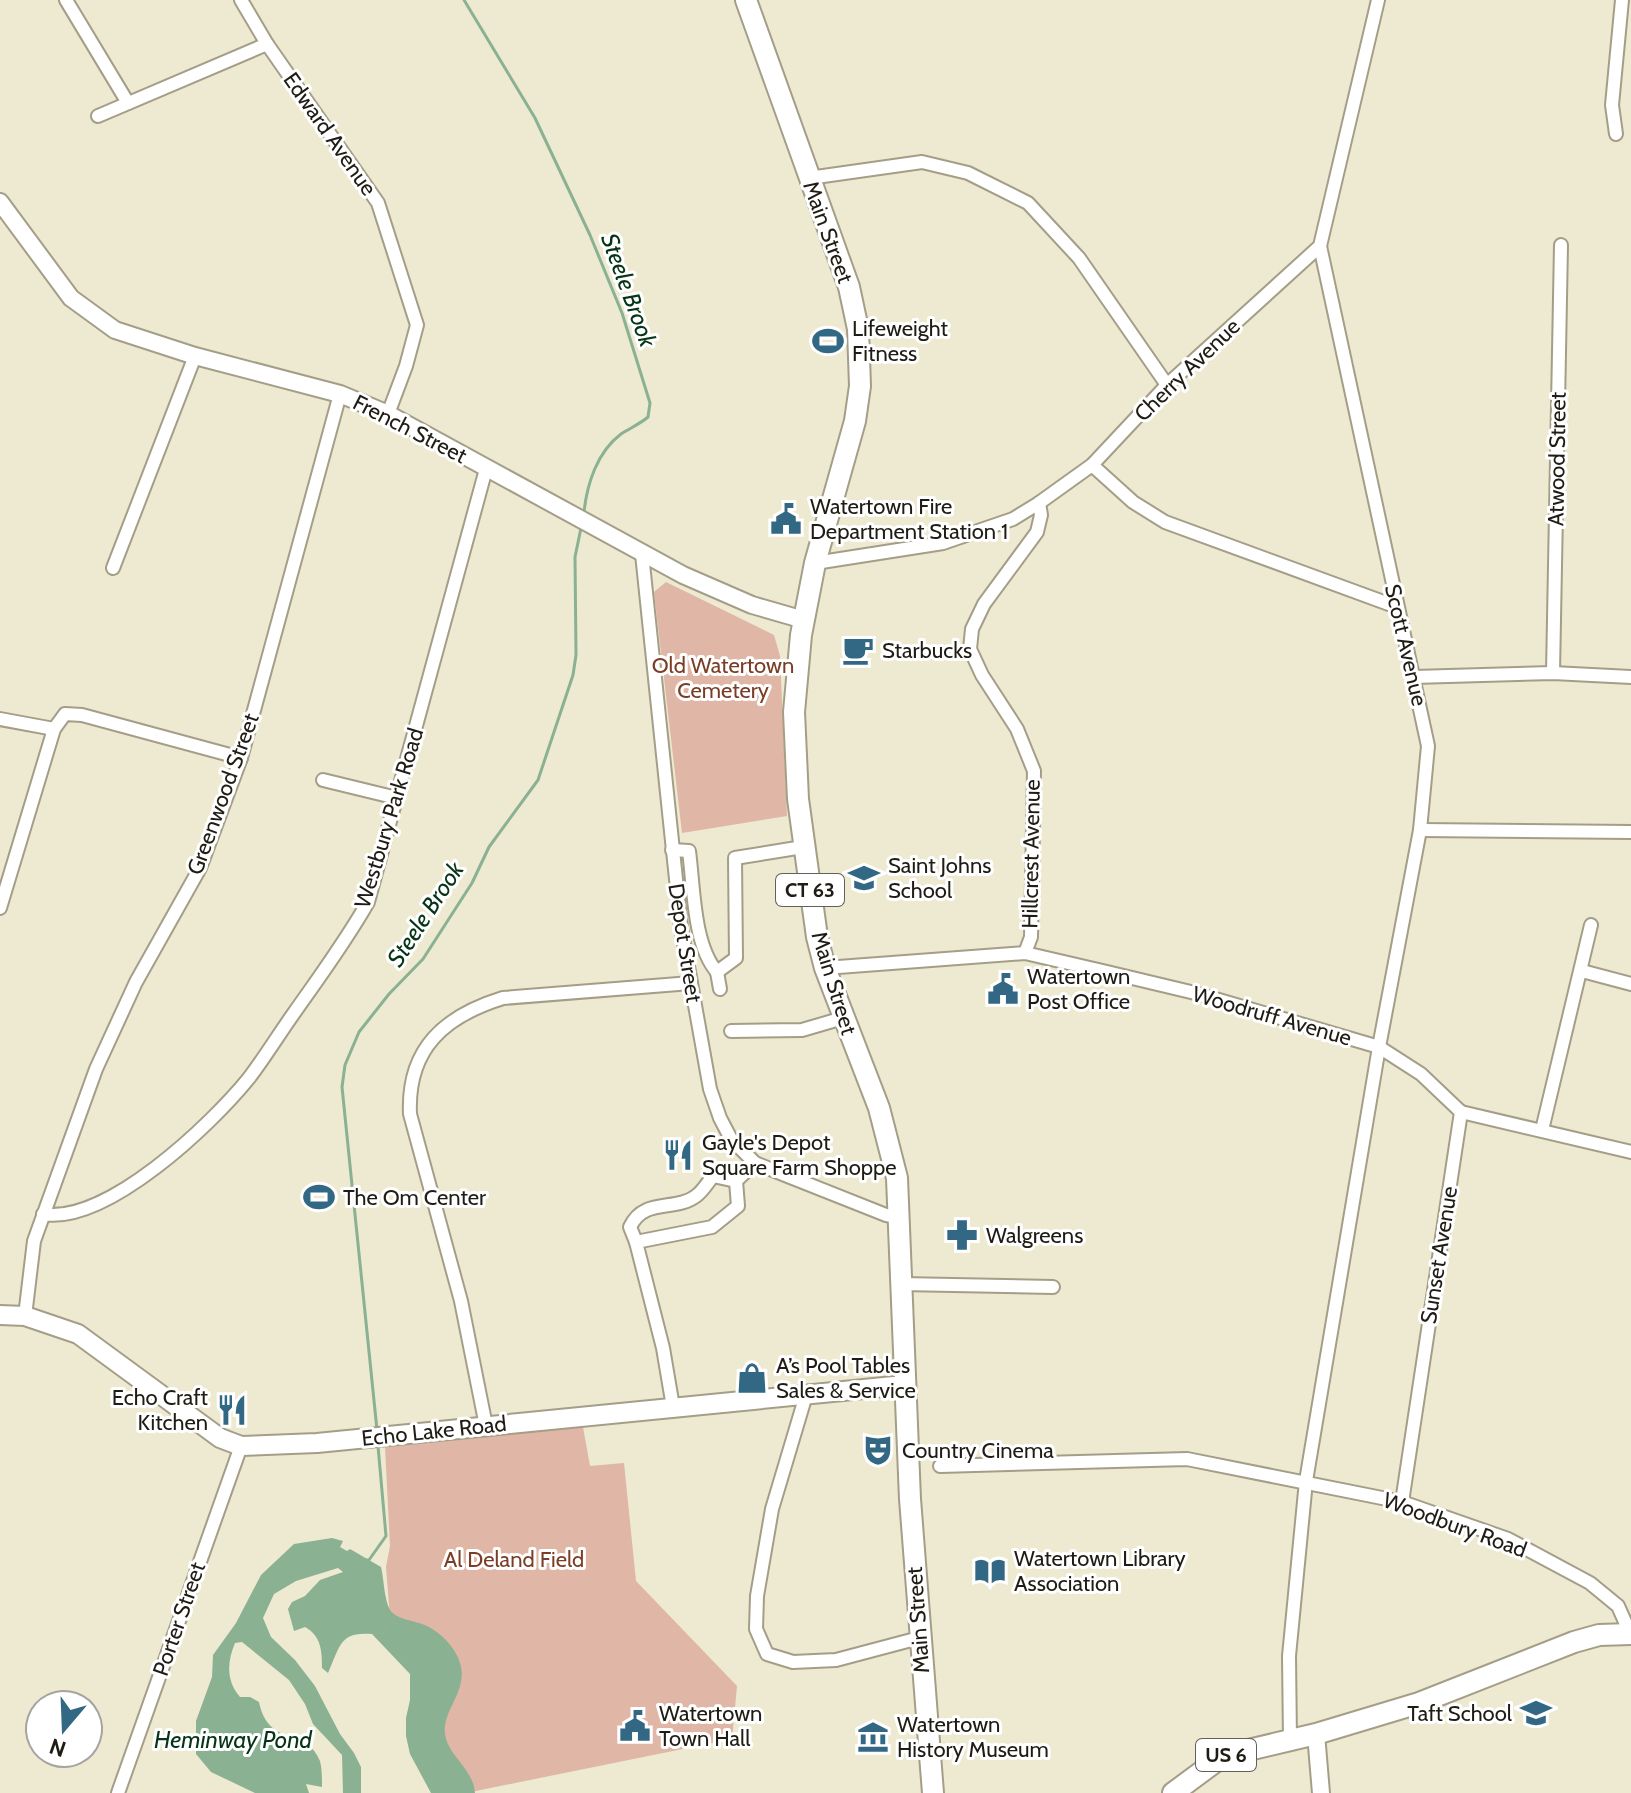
<svg xmlns="http://www.w3.org/2000/svg" width="1631" height="1793" font-family="Cabin,sans-serif">
<rect width="100%" height="100%" fill="#eee9d1"/>
<!-- green -->
<g fill="#e0b6a6">
<path d="M666,582L774,635L780,656L787,816L682,833L654,592Z"/>
<path d="M583,1427L590,1466L624,1463L636,1581L737,1686L732,1739L466,1793L390,1618L386,1567L390,1546L385,1447Z"/>
</g>
<!-- water -->
<path fill="#8ab192" d="M332,1538L343,1541L340,1547L347,1551L350,1549L381,1567C384,1579 384,1599 390,1610C396,1620 419,1621 429,1627C440,1633 449,1642 455,1652C476,1686 441,1708 445,1734C448,1756 473,1768 475,1793H431L410,1754L406,1736V1718L410,1700V1674L372,1634C339,1631 340,1647 328,1673L322,1668C322,1650 321,1636 305,1627L294,1631L288,1609L292,1602L305,1596L320,1580L343,1572L338,1568L296,1581L274,1594L263,1618L271,1637L295,1660L315,1686L340,1734L354,1753L361,1767V1793H343L342,1755L313,1724L305,1704L289,1680L242,1642L235,1643C227,1662 226,1681 240,1697H250L259,1702C268,1748 307,1727 320,1761C322,1769 322,1778 322,1787L306,1784L309,1793H255L211,1772L196,1754V1721L212,1677L213,1655L236,1623L261,1575L294,1544Z"/>
<g fill="none" stroke-linecap="round" stroke-linejoin="round">
<!-- stream -->
<g stroke="#8ab192" stroke-width="3">
<path d="M464,0L535,118L590,235L622,313L650,403L648,417C640,424 630,428 621,434C597,452 587,484 584,512"/>
<path d="M377,1430L342,1087L345,1065L359,1032L389,994L423,959L472,883L489,847L538,780L573,675L576,655L575,557L581,528"/>
<path d="M365,1560H369L386,1536L378,1446"/>
</g>
<defs>
<g id="minor">
<path d="M66,0L128,103"/>
<path d="M241,0L267,44L378,203L417,325L406,366L388,414"/>
<path d="M98,116L267,44"/>
<path d="M1616,134L1612,105L1622,0"/>
<path d="M809,178L922,162L968,173L1028,203L1079,258L1167,385"/>
<path d="M1092,465L1133,502L1165,522L1397,607"/>
<path d="M642,554L681,927L710,1089L720,1118L731,1139L755,1163L886,1215L899,1217"/>
<path d="M815,563L943,543L1013,519L1039,503L1092,465L1167,385L1320,246L1378,0"/>
<path d="M113,568L195,356"/>
<path d="M1553,673L1561,245"/>
<path d="M1414,677L1553,673L1631,677"/>
<path d="M0,719L54,729"/>
<path d="M323,780L397,798"/>
<path d="M1420,830L1631,832"/>
<path d="M672,850L689,851C694,888 693,944 717,972"/>
<path d="M0,908L54,729L65,714L82,715L241,758"/>
<path d="M1025,953L1031,937L1034,771L1017,729L982,675L970,649L972,629L984,604L1037,532L1041,515L1039,503"/>
<path d="M825,968L1025,953L1107,972L1195,993L1379,1047L1421,1074L1461,1112"/>
<path d="M1582,971L1631,984"/>
<path d="M717,972L736,958L735,858L803,847"/>
<path d="M717,972L720,989"/>
<path d="M731,1031L802,1030L843,1018"/>
<path d="M1461,1112L1631,1152"/>
<path d="M1542,1130L1591,925"/>
<path d="M43,1214C106,1225 211,1125 249,1078C265,1057 279,1034 294,1013C320,976 346,941 368,902L486,469"/>
<path d="M636,1242L630,1227C644,1197 675,1212 696,1196C703,1191 708,1182 713,1176L736,1181"/>
<path d="M901,1284L1053,1287"/>
<path d="M25,1316L34,1241L96,1069L136,982L200,868L241,758L340,394"/>
<path d="M806,1395L772,1509L757,1596L756,1629L767,1654L793,1662L836,1660L919,1638"/>
<path d="M673,1407L663,1348L636,1242L712,1227L738,1206L736,1181L755,1163"/>
<path d="M486,1426L461,1301L410,1114C407,1048 445,1016 503,998L691,983"/>
<path d="M940,1466L1187,1459L1402,1502L1508,1539L1590,1583L1618,1606L1626,1624"/>
<path d="M1402,1502L1461,1112"/>
<path d="M1290,1740L1289,1656L1306,1481L1379,1047L1420,830L1428,746L1320,246"/>
<path d="M118,1793L241,1446"/>
</g>
<g id="tertiary">
<path d="M0,202L71,298L115,330L195,356L340,394L388,414L683,575L752,605L804,620"/>
<path d="M1316,1734L1321,1793"/>
</g>
<path id="secondary" d="M0,1315L25,1316L78,1334L220,1438L241,1446L317,1443L904,1385"/>
<g id="primary">
<path d="M746,0L849,287L858,329L860,386L855,421L815,563L801,635L794,712L798,799L817,937L825,968L879,1108L897,1178L910,1499L933,1793"/>
<path d="M1173,1793L1223,1756L1316,1734L1419,1703L1574,1642L1599,1635L1631,1634"/>
</g>
</defs>
<!-- minor casing -->
<use href="#minor" stroke="#a49e88" stroke-width="16"/>
<!-- tertiary casing -->
<use href="#tertiary" stroke="#a49e88" stroke-width="20"/>
<!-- secondary casing -->
<use href="#secondary" stroke="#a49e88" stroke-width="22"/>
<!-- primary casing -->
<use href="#primary" stroke="#a49e88" stroke-width="24"/>
<!-- minor -->
<use href="#minor" stroke="#fff" stroke-width="12"/>
<!-- tertiary -->
<use href="#tertiary" stroke="#fff" stroke-width="16"/>
<!-- secondary -->
<use href="#secondary" stroke="#fff" stroke-width="18"/>
<!-- primary -->
<use href="#primary" stroke="#fff" stroke-width="20"/>
</g>
<!-- icons -->
<defs>
<symbol id="stadium-bare" viewBox="-9 -9 18 18"><path d="M0-5a6.5 5 0 1 0 0 10a6.5 5 0 1 0 0-10ZM-3.5-1.8h7v3.6h-7Z" fill="#326883" stroke="#fff" stroke-width="2.5" paint-order="stroke"/></symbol>
<symbol id="civic-bare" viewBox="-9 -9 18 18"><path d="M-.6-6.5H3V-4.5H.6V-3L4-1V1h2V6H-6V1h2V-1L-.6-3ZM-1.2 2.5V6h2.4V2.5Z" fill="#326883" stroke="#fff" stroke-width="2.5" paint-order="stroke"/></symbol>
<symbol id="cafe-bare" viewBox="-9 -9 18 18"><path d="M-5.5-4.5H6V0H3Q3 3.5 0 3.5H-2.5Q-5.5 3.5-5.5 0ZM3-3.2v2h1.7v-2ZM-6 4.5H4V6H-6Z" fill="#326883" stroke="#fff" stroke-width="2.5" paint-order="stroke"/></symbol>
<symbol id="school-bare" viewBox="-9 -9 18 18"><path d="M0-5L7-2L0 1L-7-2ZM-4 1L0 2.5L4 1V4Q0 6-4 4Z" fill="#326883" stroke="#fff" stroke-width="2.5" paint-order="stroke"/></symbol>
<symbol id="restaurant-bare" viewBox="-9 -9 18 18"><path d="M-5-6h1v4h1v-4h1v4h1v-4h1v5L-1.5 .5V6h-2V.5L-5-1ZM5-6V6H3V1.5H1.5Q1.5-4 5-6Z" fill="#326883" stroke="#fff" stroke-width="2.5" paint-order="stroke"/></symbol>
<symbol id="pharmacy-bare" viewBox="-9 -9 18 18"><path d="M-2-6h4v4h4v4h-4v4h-4v-4h-4v-4h4Z" fill="#326883" stroke="#fff" stroke-width="2.5" paint-order="stroke"/></symbol>
<symbol id="shop-bare" viewBox="-9 -9 18 18"><path d="M-5-2.5h2.3a2.7 3.5 0 0 1 5.4 0H5L5.5 6h-11ZM-1.5-2.5h3a1.5 2.3 0 0 0-3 0Z" fill="#326883" stroke="#fff" stroke-width="2.5" paint-order="stroke"/></symbol>
<symbol id="theatre-bare" viewBox="-9 -9 18 18"><path d="M-5-5.5Q0-4 5-5.5V0Q5 5 0 6Q-5 5-5 0ZM-3.3-2.5H-1v1.5H-3.3ZM1-2.5H3.3v1.5H1ZM-2.8 1Q0 5.5 2.8 1Z" fill="#326883" stroke="#fff" stroke-width="2.5" paint-order="stroke"/></symbol>
<symbol id="library-bare" viewBox="-9 -9 18 18"><path d="M-6-4Q-3-5.5-.7-3.5V5Q-3 3-6 4ZM6-4Q3-5.5 .7-3.5V5Q3 3 6 4Z" fill="#326883" stroke="#fff" stroke-width="2.5" paint-order="stroke"/></symbol>
<symbol id="museum-bare" viewBox="-9 -9 18 18"><path d="M0-6L6-3V-2H-6V-3ZM-5-1h2V3h-2ZM-1-1h2V3h-2ZM3-1h2V3H3ZM-6 4H6V6H-6Z" fill="#326883" stroke="#fff" stroke-width="2.5" paint-order="stroke"/></symbol>
</defs>
<g fill-rule="evenodd">
<use href="#stadium-bare" x="806" y="319" width="44" height="44"/>
<use href="#civic-bare" x="764" y="497" width="44" height="44"/>
<use href="#cafe-bare" x="836" y="628" width="44" height="44"/>
<use href="#school-bare" x="842" y="856" width="44" height="44"/>
<use href="#civic-bare" x="981" y="967" width="44" height="44"/>
<use href="#restaurant-bare" x="656" y="1133" width="44" height="44"/>
<use href="#stadium-bare" x="297" y="1175" width="44" height="44"/>
<use href="#pharmacy-bare" x="940" y="1213" width="44" height="44"/>
<use href="#shop-bare" x="730" y="1356" width="44" height="44"/>
<use href="#restaurant-bare" x="210" y="1388" width="44" height="44"/>
<use href="#theatre-bare" x="856" y="1428" width="44" height="44"/>
<use href="#library-bare" x="968" y="1549" width="44" height="44"/>
<use href="#school-bare" x="1514" y="1691" width="44" height="44"/>
<use href="#civic-bare" x="613" y="1704" width="44" height="44"/>
<use href="#museum-bare" x="851" y="1715" width="44" height="44"/>
</g>
<g text-anchor="middle" dominant-baseline="central" stroke-width="6" stroke-linejoin="round" paint-order="stroke">
<!-- shield labels -->
<g fill="#fff" stroke="#62605a" stroke-width="2">
<rect x="776" y="874" width="68" height="32" rx="6"/>
<rect x="1196" y="1739" width="60" height="32" rx="6"/>
</g>
<g font-size="20" font-weight="bold" fill="#1e1c14">
<text x="810" y="890">CT 63</text>
<text x="1226" y="1755">US 6</text>
</g>
<!-- street labels -->
<g font-size="22" fill="#1e1c14" stroke="#fff">
<text transform="translate(330 134) rotate(55)">Edward Avenue</text>
<text transform="translate(828 232) rotate(70)">Main Street</text>
<text transform="translate(1187 370) rotate(-44)">Cherry Avenue</text>
<text transform="translate(410 429) rotate(27)">French Street</text>
<text transform="translate(1557 459) rotate(-89)">Atwood Street</text>
<text transform="translate(1406 645) rotate(77)">Scott Avenue</text>
<text transform="translate(223 794) rotate(-70)">Greenwood Street</text>
<text transform="translate(389 818) rotate(-73)">Westbury Park Road</text>
<text transform="translate(1031 854) rotate(-89)">Hillcrest Avenue</text>
<text transform="translate(685 943) rotate(81)">Depot Street</text>
<text transform="translate(834 983) rotate(73)">Main Street</text>
<text transform="translate(1272 1016) rotate(16)">Woodruff Avenue</text>
<text transform="translate(1439 1255) rotate(-81)">Sunset Avenue</text>
<text transform="translate(434 1431) rotate(-6)">Echo Lake Road</text>
<text transform="translate(1455 1525) rotate(20)">Woodbury Road</text>
<text transform="translate(179 1619) rotate(-71)">Porter Street</text>
<text transform="translate(918 1620) rotate(-94)">Main Street</text>
</g>
<!-- poi labels -->
<g font-size="22" fill="#1e1c14" stroke="#fff" text-anchor="start">
<text x="852" y="328">Lifeweight<tspan x="852" dy="25">Fitness</tspan></text>
<text x="810" y="506">Watertown Fire<tspan x="810" dy="25">Department Station 1</tspan></text>
<text x="882" y="650">Starbucks</text>
<text x="888" y="865">Saint Johns<tspan x="888" dy="25">School</tspan></text>
<text x="1027" y="976">Watertown<tspan x="1027" dy="25">Post Office</tspan></text>
<text x="702" y="1142">Gayle's Depot<tspan x="702" dy="25">Square Farm Shoppe</tspan></text>
<text x="343" y="1197">The Om Center</text>
<text x="986" y="1235">Walgreens</text>
<text x="776" y="1365">A’s Pool Tables<tspan x="776" dy="25">Sales &amp; Service</tspan></text>
<text x="208" y="1397" text-anchor="end">Echo Craft<tspan x="208" dy="25">Kitchen</tspan></text>
<text x="902" y="1450">Country Cinema</text>
<text x="1014" y="1558">Watertown Library<tspan x="1014" dy="25">Association</tspan></text>
<text x="659" y="1713">Watertown<tspan x="659" dy="25">Town Hall</tspan></text>
<text x="1512" y="1713" text-anchor="end">Taft School</text>
<text x="897" y="1724">Watertown<tspan x="897" dy="25">History Museum</tspan></text>
</g>
<!-- park labels -->
<g font-size="22" fill="#7a3e26" stroke="#fff">
<text x="723" y="665">Old Watertown<tspan x="723" dy="25">Cemetery</tspan></text>
<text x="514" y="1559">Al Deland Field</text>
</g>
<!-- water labels -->
<g font-size="24" font-style="italic" fill="#053416" stroke="#fff">
<text transform="translate(629 290) rotate(70)">Steele Brook</text>
<text transform="translate(425 914) rotate(-57)">Steele Brook</text>
<text x="233" y="1739">Heminway Pond</text>
</g>
</g>
<!-- north arrow -->
<g transform="translate(64 1729) rotate(199)"><circle r="38" fill="#ffffff" stroke="#a5a4a1" stroke-width="2"/>
<path d="M0-6L14 30L0 20L-14 30Z" fill="#326883"/>
<text y="-12" font-size="22" font-weight="bold" text-anchor="middle" fill="#1e1c14">N</text>
</g>
</svg>
